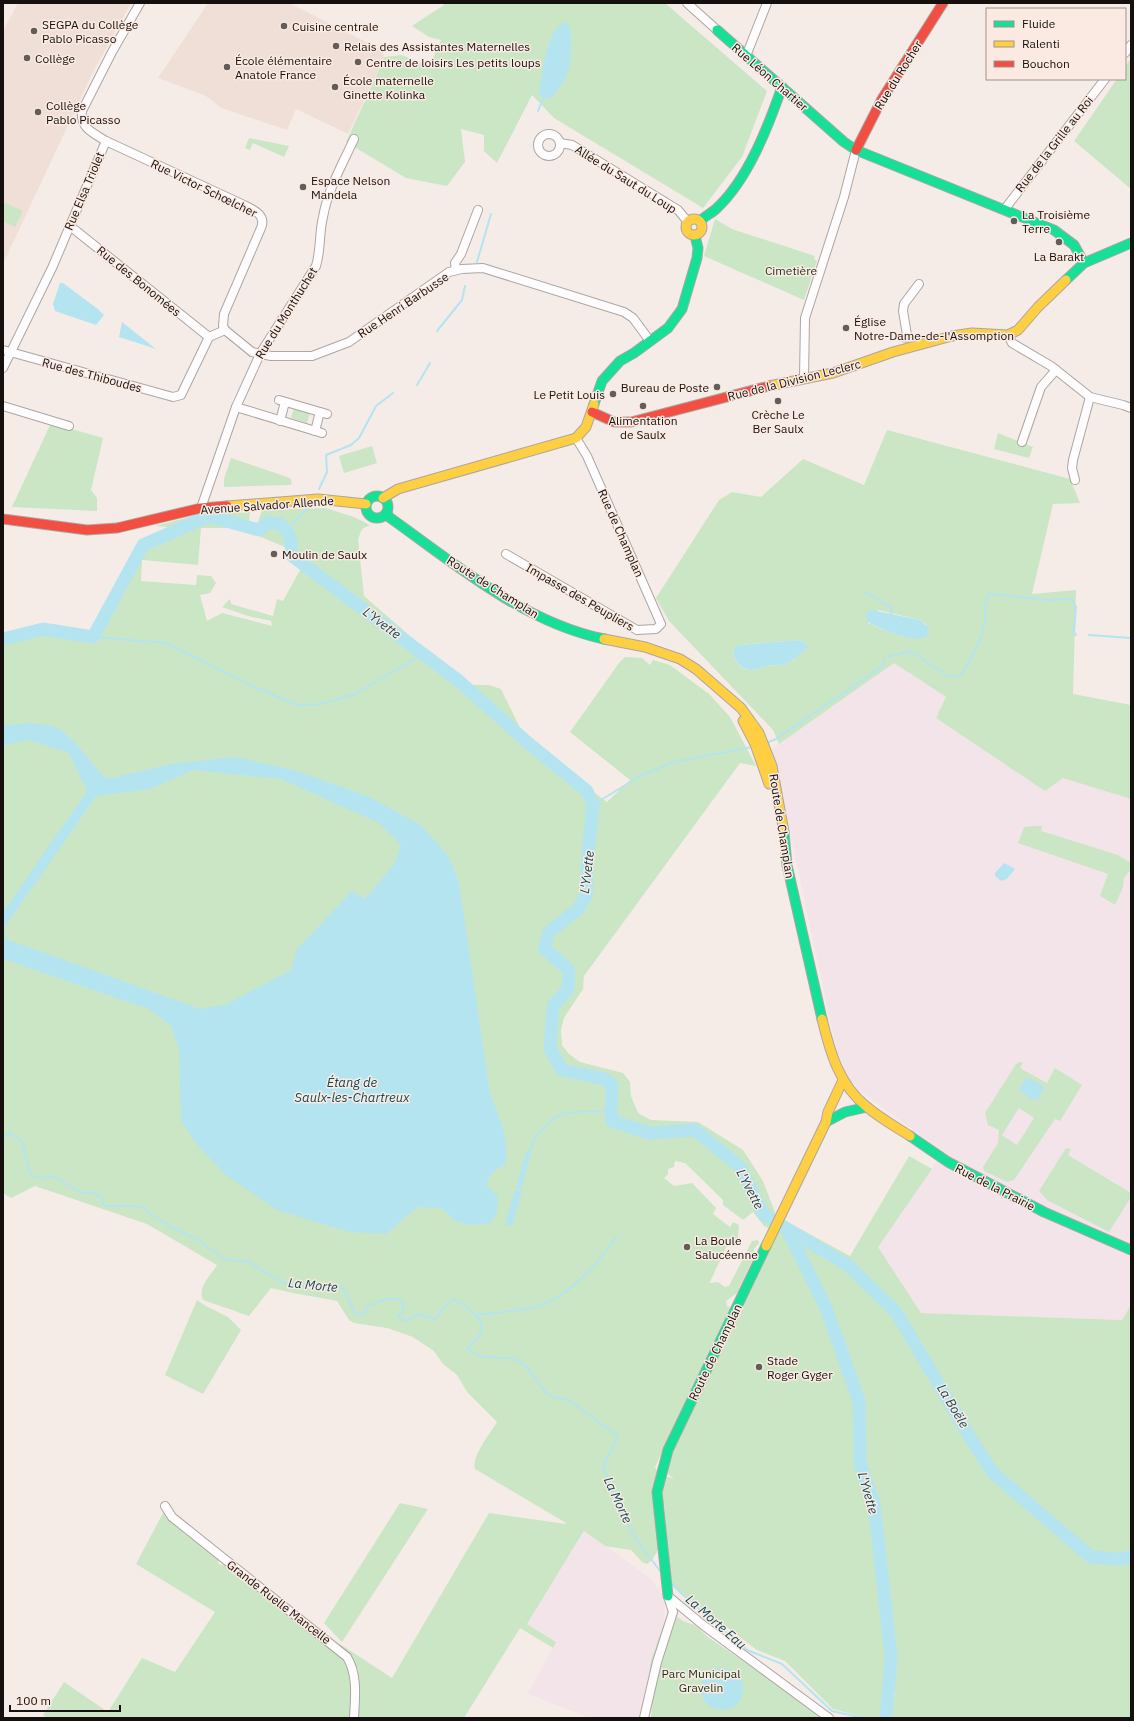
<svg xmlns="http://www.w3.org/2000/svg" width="1134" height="1721" font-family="'IBM Plex Sans',sans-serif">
<rect width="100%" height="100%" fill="#f5ece8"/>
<!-- built -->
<g fill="#f0dfd6">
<path d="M18,3H131L92,74L3,264V31Z"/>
<path d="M208,3H289L384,51L383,54L385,57L348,134L296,109L287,130L221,108L206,96L158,78Z"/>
</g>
<!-- industrial -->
<g fill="#f3e4ea">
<path d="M894,663L946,697L936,718L1063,778L1131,799V1305L1122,1320L921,1313L878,1247L943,1152L859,1090L847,1076L836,1048L772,749Z"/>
<path d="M585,1531L651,1579L663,1596L665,1604L664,1623L651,1660L642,1718H590L528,1694L556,1642L527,1624Z"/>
</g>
<!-- green -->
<g fill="#cae6c5" fill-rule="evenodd">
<path d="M442,3H665L767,91L742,157L703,208L554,118L532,95L497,163L484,151V135L461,129L465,162L447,186L406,178L346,142L385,57L402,55L429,67L441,40L429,37L412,26L444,5Z"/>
<path d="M1131,58V189L1074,141L1117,79H1125V67Z"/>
<path d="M249,138L289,146L284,157L253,143L250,150L245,148Z"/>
<path d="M3,202L23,211L15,227L3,221Z"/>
<path d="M715,219L732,229L815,256L814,259L817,261L804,300L704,256Z"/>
<path d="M294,408L310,412L307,423L291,418Z"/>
<path d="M51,423L103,438L91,490L97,498V511L12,507Z"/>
<path d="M887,430L1070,479L1080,503L1053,504L1032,594L1076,590L1073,694L1131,705V799L1063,778L1045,791L936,718L946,697L894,663L779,744L773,730L669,621L656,598L719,500L732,492L761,497L803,459L864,485ZM878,610L920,620L927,625L925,638C906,639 885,631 868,623ZM800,640L807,644V647C800,654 792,662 782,665C777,666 772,665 767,666C762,666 757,670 752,670C741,671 735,662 733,653L739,645Z"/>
<path d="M998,433L1033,447L1029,458L994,449Z"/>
<path d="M372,446L377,463L344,473L339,456Z"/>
<path d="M231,458L290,478L292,483L290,485L224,487V479Z"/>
<path d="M326,508L354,517L370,525L362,529L358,539L364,596L456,676L471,685H489L501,689L524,736L546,757L607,802L630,780L570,732L619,663L625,657L642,658L650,665L653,660L670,665L709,694L730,717L756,766L740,763L584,976L583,989L564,1018L561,1030L562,1045L569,1054L580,1062L623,1073L630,1082L631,1096L638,1113L651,1120L698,1122L743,1150L763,1181L776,1215L768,1228L764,1226L753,1212L743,1220L723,1205V1200L685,1163L675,1161L674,1167L668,1169V1174L664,1178L674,1186L692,1183L716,1208L713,1214L730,1227L733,1222L739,1225L738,1238L728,1243L710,1282L708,1283L718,1282L725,1287L729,1286L752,1241L758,1240L759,1243L754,1249L753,1259L737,1293L726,1301L727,1306L730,1307L729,1311L655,1467L659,1474L674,1479L663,1470L784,1220L850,1256L909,1156L932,1169L878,1247L921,1313L1122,1320L1131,1305V1718H892L895,1691L885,1689L881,1718H866L833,1709L785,1661L757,1650L671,1585L664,1503C663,1521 664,1553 647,1564L642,1562L631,1550L605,1546L584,1531L527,1624L556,1642L553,1648L520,1628L464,1718H357L358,1672L340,1644L392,1678L489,1513L566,1524V1523L475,1469C471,1457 491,1432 497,1422L467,1392L457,1375L443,1364L434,1351L413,1337L387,1328L354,1323L349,1320L337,1301L293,1293L271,1288L249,1316L203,1300C197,1287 211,1275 217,1265L147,1224L35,1186L11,1198L3,1193V635L42,625L90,634L110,596L136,554L168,527L155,526L208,512L240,510L241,513L250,512L248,532L232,528H201L198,565L142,560L141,581L196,585L197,575L211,576L216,583L210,593L200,595L207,621L222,613L272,626L271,621L248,616L222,607L230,599L231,604L273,616L277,599L283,601L305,561L287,548L254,534L262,510Z"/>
<path d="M1034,826H1042L1041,831L1118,855L1131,863V869L1124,878L1123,887L1115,905L1100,896L1108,874L1018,843L1024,827Z"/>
<path d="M1020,1062H1023L1020,1068L1047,1083L1055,1068L1082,1085L1060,1121L1055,1119L1014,1180L1007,1182L984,1171L983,1167L998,1143L999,1130L988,1125L985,1113L1016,1064ZM1019,1108L1034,1118L1017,1145L1002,1135Z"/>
<path d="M1066,1148L1071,1149L1068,1155L1131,1193V1197L1109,1232L1047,1200L1039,1191Z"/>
<path d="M197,1300L206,1306L228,1317L241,1330L203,1394L165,1375Z"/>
<path d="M400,1503L428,1509L342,1642L324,1623Z"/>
<path d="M163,1513L182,1529L184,1534L187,1535L188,1534L219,1559L218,1563L220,1565L225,1564L344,1659C354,1681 352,1694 352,1718H47L43,1715L64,1682L108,1712L142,1658L175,1672L215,1612L136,1564Z"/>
<path d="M676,1616L683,1621L695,1625L708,1637L777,1684L823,1718H651L653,1692L649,1674L651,1660L664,1623L675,1620Z"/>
</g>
<!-- water -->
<g fill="#b5e4f1" fill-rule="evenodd">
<path d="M565,22C571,26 571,33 571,39C572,67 568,80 549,100L539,95C541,79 547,26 565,22Z"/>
<path d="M60,283H63L99,310L104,315L96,325L55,311L53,304Z"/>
<path d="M122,322L156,349L119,337Z"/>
<path d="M872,610L920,620L928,627L929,635C918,646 883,629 871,624L867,621L866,617L868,611Z"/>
<path d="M800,640L807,644L808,647C800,654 792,662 782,665C777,666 772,665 767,666C764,666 761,668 758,669C745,673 736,665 733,653L736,647L739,645Z"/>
<path d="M27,723C36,724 50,724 57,728C78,740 89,763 107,779L171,764L234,757L293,770L367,796L421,825L449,857L459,883L490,1094C499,1117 510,1139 505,1165C495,1169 488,1174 487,1186L498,1196L497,1212L491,1223L471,1225L457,1222L441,1208L417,1207L386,1234L349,1232L277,1210L226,1175L198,1146L181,1120L179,1049L171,1026L149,1009L3,959V912L87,791L69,753L30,740L3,745V726ZM193,770L281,779L379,823L401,845L394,864L365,899L352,891L297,949L291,970L227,1004L200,1009L6,939L4,928L96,796L150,789Z"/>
<path d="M1004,863L1015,869L1007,879L1001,881L995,876V873Z"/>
<path d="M1028,1078L1043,1086L1044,1089L1038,1099L1034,1100L1021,1092L1019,1089L1025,1079Z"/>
<path d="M526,1151L531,1152L521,1189L516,1188Z"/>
<path d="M515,1190L522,1191L512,1226L505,1224Z"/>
<circle cx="722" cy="1689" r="21"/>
</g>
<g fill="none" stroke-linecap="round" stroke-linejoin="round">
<!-- stream -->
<g stroke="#b5e4f1" stroke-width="2">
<path d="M538,111L544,96"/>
<path d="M477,262L491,214"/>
<path d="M437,331L462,300L465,286"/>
<path d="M417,385L430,363"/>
<path d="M319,489L327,472L326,455L351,445L359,438L376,406L393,393"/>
<path d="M286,531L308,508"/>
<path d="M865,592L892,608L891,614"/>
<path d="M1089,635L1131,638"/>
<path d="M93,637L165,643L257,688L297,705L321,704L355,694L423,654"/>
<path d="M889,657L910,651L948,676L955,677L961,675C972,657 982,641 985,620C986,613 983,597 991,594L1046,600L1072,599L1076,607L1074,632L1076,635"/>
<path d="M766,743L776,739L880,668L885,659"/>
<path d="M593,805L640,776L674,762L752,747"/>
<path d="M3,1137L10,1133L23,1143L29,1171L33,1176L45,1178L53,1176L82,1193L91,1192L101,1197L103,1205L107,1206H137L143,1208L167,1225L198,1240L224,1259L249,1262L281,1282L303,1286H338L344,1289L354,1312L358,1315L366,1313V1307L369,1305C379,1302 397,1293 404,1304L403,1310L398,1317L406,1321L419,1314L435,1319L449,1302L454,1299C464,1306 488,1318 480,1334C477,1339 472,1344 468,1349C486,1364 502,1352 520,1362C532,1368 538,1385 548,1394C555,1399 564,1398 571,1402C587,1413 602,1425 618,1436C615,1447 607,1456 603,1466L624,1517L636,1539L660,1571"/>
<path d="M528,1154L535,1138L552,1119L562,1114L573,1112L611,1111"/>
<path d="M477,1315C496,1312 517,1312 535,1307C568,1298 598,1264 616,1237"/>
<path d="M671,1583L682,1594L747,1650L782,1664L832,1711L863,1718"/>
</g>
<!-- river -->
<g stroke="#b5e4f1" stroke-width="13">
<path d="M3,639L43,629L93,637L143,545L209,516L259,530L267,523L280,524C291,535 292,540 291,555L459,681L527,742L587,791L593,805L588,855L586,895L578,909L548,933L545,949L569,970L568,989L553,1006L550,1049L562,1070L604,1079L612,1085L611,1111L612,1121L649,1133L695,1130L740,1167L764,1215L849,1266L896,1312L971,1439L993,1473L1091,1557L1118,1559L1131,1557"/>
<path d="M788,1231L826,1308L859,1401L860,1464L874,1503L891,1657L886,1718"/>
</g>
<!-- street-tunnel -->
<path stroke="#d3cbc7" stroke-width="8" stroke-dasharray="8 4" stroke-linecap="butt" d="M905,343L907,335"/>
<defs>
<g id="street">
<path d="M140,3L112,52L82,111C80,128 93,133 106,141L246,206C256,211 266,216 261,228L224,314L223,326L225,330L252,352L271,356H312L349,342L449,272L462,269L483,268L624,312L633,318L650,341"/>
<path d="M687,3L717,30"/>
<path d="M1125,53L1131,45"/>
<path d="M746,56L767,3"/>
<circle cx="549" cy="145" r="11"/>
<path d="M560,143L572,145L678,210L688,222"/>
<path d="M1004,210L1105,79"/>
<path d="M70,226L209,337"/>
<path d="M456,270L455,263L461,254L478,210"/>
<path d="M907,335L903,311L904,304L919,284"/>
<path d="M1008,335L1012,343L1051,366L1090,397L1123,405L1131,408"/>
<path d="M3,350L173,397L181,395L209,337L225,330"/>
<path d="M3,368L52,268L106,141"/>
<path d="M804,378L805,318L844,197L856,150"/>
<path d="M279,400L327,414"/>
<path d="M3,406L69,426"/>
<path d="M236,407L322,433"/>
<path d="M280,421L285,402"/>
<path d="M315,431L320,412"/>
<path d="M1022,442L1041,387L1056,370"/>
<path d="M1075,480L1072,468L1073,460L1090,397"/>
<path d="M201,508L236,407L260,354L316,266C321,250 319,233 323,217C328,189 342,165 354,139"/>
<path d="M506,554L637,630L656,629L661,624L587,456L576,438"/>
<path d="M165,1506L172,1517L347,1657C358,1675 355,1698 354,1718"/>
<path d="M668,1596L703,1625L829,1718"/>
<path d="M644,1718L657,1662L673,1612L668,1596"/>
</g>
<g id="fast">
<path d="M717,30L844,142L856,150L1054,230L1074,245L1084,263"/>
<path d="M700,221C705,216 712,213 717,208C748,179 768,127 782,87"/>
<path d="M1066,280L1084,263L1131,243"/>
<path d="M594,404L602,381L620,361L634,353L668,328L682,309L697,258L698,248L695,236"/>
<circle cx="377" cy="507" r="11"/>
<path d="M387,513L389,517C455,564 523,622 604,639"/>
<path d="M784,832L787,865L822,1019"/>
<path d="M826,1122L845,1112L867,1107"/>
<path d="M910,1136L948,1162L1044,1212L1131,1250"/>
<path d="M668,1596L657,1492L668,1450L766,1246"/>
</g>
<g id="slow">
<circle cx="694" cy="227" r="8"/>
<path d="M769,386L833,373L893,352L952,336L972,333L1008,335L1018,330L1038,307L1066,280"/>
<path d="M383,498L398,489L576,438L586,427L594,404"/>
<path d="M227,506L318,499L366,504"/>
<path d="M604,639L645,647L680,659L696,669L741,708L759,733L772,766L784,832"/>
<path d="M743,721L755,744L769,784"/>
<path d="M822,1019C830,1052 839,1085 867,1107C880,1118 896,1127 910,1136"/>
<path d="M766,1246L826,1122L828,1112L843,1080"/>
</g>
<g id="jam">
<path d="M856,150L882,99L943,3"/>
<path d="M592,412L614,422H631L769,386"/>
<path d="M3,519L87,530L117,528L201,508L227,506"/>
</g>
</defs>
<!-- street casing -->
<use href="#street" stroke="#aca6a2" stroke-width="10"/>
<!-- fast casing -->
<use href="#fast" stroke="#aca6a2" stroke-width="11"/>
<!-- slow casing -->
<use href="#slow" stroke="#aca6a2" stroke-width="11"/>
<!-- jam casing -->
<use href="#jam" stroke="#aca6a2" stroke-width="11"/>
<!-- street -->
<use href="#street" stroke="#fefcfc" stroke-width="8"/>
<!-- fast -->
<use href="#fast" stroke="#16e098" stroke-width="9"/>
<!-- slow -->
<use href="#slow" stroke="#ffcf43" stroke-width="9"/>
<!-- jam -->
<use href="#jam" stroke="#f24e42" stroke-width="9"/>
</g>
<!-- markers -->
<g fill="#635d5a" stroke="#fbeae2" stroke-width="1.5">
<circle cx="284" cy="26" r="4"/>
<circle cx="34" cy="31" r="4"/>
<circle cx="336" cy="46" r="4"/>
<circle cx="27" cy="58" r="4"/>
<circle cx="358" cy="62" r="4"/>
<circle cx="227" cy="67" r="4"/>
<circle cx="335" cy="87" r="4"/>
<circle cx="38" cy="112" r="4"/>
<circle cx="303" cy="187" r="4"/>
<circle cx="1014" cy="221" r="4"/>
<circle cx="1059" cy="242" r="4"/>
<circle cx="846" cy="328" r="4"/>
<circle cx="717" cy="387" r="4"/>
<circle cx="613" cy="394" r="4"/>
<circle cx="778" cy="401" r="4"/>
<circle cx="643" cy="406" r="4"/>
<circle cx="274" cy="554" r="4"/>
<circle cx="687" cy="1247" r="4"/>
<circle cx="759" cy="1367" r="4"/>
</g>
<g text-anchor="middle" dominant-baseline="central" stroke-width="3" stroke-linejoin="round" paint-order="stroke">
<!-- poi labels -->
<g font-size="12" fill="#15100d" stroke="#fbeae2" text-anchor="start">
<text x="42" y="24">SEGPA du Collège<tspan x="42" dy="14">Pablo Picasso</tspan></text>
<text x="292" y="26">Cuisine centrale</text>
<text x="344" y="46">Relais des Assistantes Maternelles</text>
<text x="35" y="58">Collège</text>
<text x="235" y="60">École élémentaire<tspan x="235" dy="14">Anatole France</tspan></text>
<text x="366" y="62">Centre de loisirs Les petits loups</text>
<text x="343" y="80">École maternelle<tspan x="343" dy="14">Ginette Kolinka</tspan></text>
<text x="46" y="105">Collège<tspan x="46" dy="14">Pablo Picasso</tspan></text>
<text x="311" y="180">Espace Nelson<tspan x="311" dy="14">Mandela</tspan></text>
<text x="1022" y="214">La Troisième<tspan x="1022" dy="14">Terre</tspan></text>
<text x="1059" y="256" text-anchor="middle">La Barakt</text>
<text x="854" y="321">Église<tspan x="854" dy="14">Notre-Dame-de-l'Assomption</tspan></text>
<text x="709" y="387" text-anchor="end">Bureau de Poste</text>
<text x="605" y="394" text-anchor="end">Le Petit Louis</text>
<text x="778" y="414" text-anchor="middle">Crèche Le<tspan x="778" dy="14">Ber Saulx</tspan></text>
<text x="643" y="420" text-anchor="middle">Alimentation<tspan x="643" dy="14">de Saulx</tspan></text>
<text x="282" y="554">Moulin de Saulx</text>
<text x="695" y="1240">La Boule<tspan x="695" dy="14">Salucéenne</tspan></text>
<text x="767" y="1360">Stade<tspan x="767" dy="14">Roger Gyger</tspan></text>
</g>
<!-- street labels -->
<g font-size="12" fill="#15100d" stroke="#fbeae2">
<text transform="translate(898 75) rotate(-58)">Rue du Rocher</text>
<text transform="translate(770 77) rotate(41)">Rue Léon Chartier</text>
<text transform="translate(1054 144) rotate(-52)">Rue de la Grille au Roi</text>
<text transform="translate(626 179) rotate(32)">Allée du Saut du Loup</text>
<text transform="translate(204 188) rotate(26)">Rue Victor Schœlcher</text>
<text transform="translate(84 191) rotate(-67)">Rue Elsa Triolet</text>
<text transform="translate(139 281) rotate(39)">Rue des Bonomées</text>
<text transform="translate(403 305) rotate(-34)">Rue Henri Barbusse</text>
<text transform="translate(286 313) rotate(-58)">Rue du Monthuchet</text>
<text transform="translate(92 375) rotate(15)">Rue des Thiboudes</text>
<text transform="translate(794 380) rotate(-14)">Rue de la Division Leclerc</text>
<text transform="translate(267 505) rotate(-4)">Avenue Salvador Allende</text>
<text transform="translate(621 533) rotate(66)">Rue de Champlan</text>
<text transform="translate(493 587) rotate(32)">Route de Champlan</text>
<text transform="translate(580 597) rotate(30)">Impasse des Peupliers</text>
<text transform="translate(782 826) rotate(81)">Route de Champlan</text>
<text transform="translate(995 1187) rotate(27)">Rue de la Prairie</text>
<text transform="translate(715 1352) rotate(-64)">Route de Champlan</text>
<text transform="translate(279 1602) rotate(38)">Grande Ruelle Mancelle</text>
</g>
<!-- park labels -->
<g font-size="12" fill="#133216" stroke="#fbeae2">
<text x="791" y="270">Cimetière</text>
<text x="701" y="1673">Parc Municipal<tspan x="701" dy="14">Gravelin</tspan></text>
</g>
<!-- water labels -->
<g font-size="13" font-style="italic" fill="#0e4b59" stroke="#fbeae2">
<text transform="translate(382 623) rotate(37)">L'Yvette</text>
<text transform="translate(587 872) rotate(-83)">L'Yvette</text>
<text x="352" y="1082">Étang de<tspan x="352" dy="15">Saulx-les-Chartreux</tspan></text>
<text transform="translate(750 1189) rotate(62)">L'Yvette</text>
<text transform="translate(313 1285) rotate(6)">La Morte</text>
<text transform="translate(953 1406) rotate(59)">La Boële</text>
<text transform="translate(868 1493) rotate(74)">L'Yvette</text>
<text transform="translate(618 1500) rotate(65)">La Morte</text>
<text transform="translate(716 1622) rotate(41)">La Morte Eau</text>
</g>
</g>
<!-- border -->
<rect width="1134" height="1721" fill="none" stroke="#15100d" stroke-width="8"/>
<!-- legend -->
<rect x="986" y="8" width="140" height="72" fill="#fbeae2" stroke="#9f938d"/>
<rect x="994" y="21" width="20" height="6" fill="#16e098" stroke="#9f938d"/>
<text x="1022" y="28" font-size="12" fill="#15100d">Fluide</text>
<rect x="994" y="41" width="20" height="6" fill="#ffcf43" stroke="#9f938d"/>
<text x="1022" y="48" font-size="12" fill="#15100d">Ralenti</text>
<rect x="994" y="61" width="20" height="6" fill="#f24e42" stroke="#9f938d"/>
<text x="1022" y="68" font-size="12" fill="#15100d">Bouchon</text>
<!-- scale -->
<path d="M10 1705v6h110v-6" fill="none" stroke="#15100d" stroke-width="2"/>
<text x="16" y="1705" font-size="12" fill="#15100d" stroke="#fbeae2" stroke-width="3" paint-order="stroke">100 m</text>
</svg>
